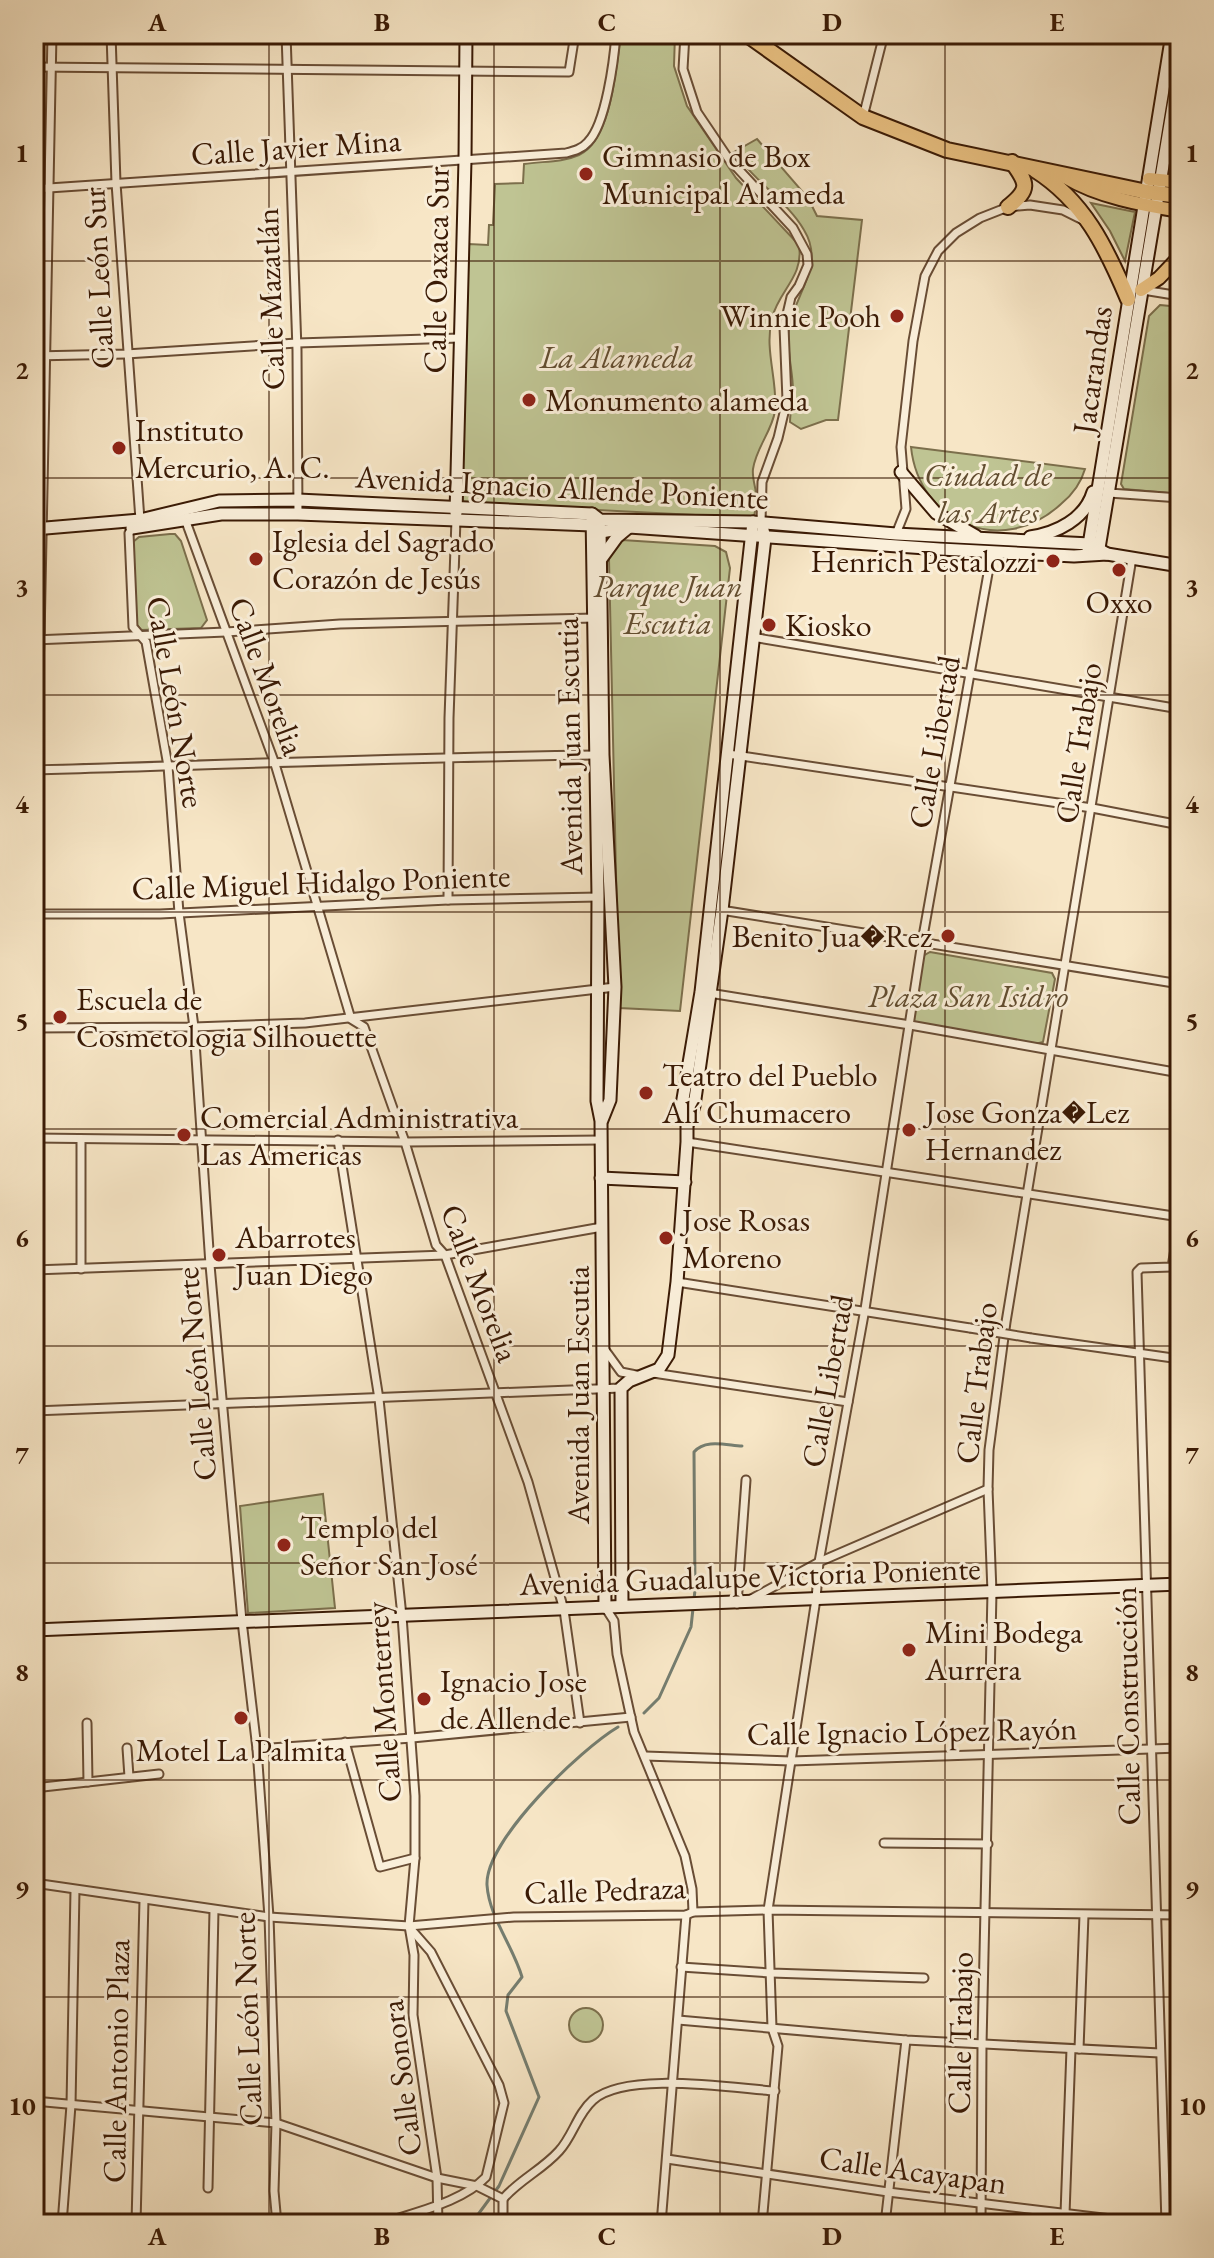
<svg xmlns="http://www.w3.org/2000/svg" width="1214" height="2258" font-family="'EB Garamond',serif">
<rect width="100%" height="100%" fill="#f7e6c6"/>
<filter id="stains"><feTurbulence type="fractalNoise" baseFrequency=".0025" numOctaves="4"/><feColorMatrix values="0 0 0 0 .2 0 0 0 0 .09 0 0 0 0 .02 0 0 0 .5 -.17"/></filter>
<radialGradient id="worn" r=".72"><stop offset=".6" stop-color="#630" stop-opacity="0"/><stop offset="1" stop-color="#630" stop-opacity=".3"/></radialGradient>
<!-- green -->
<g fill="#bfc493" stroke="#7c6f4c" stroke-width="2">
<path d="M621,34H675L674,66L687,106L736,178L799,245C804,277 779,290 772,318C764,350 778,381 775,411C772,431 756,448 753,469C752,477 755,485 756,493C757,501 755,510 754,518L460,503L469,244L488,245L489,225H493L495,184L523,183L524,164C543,161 561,163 579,155C612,140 616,66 621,34Z"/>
<path d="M757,139L808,198L817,216L862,220L838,420H826L801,429L790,422C790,412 793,402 793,391C793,371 786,349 789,329C794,294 826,266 804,230C788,202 754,181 734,152Z"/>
<path d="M1091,203L1135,212L1125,261L1110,231Z"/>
<path d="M1160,305L1180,307V494L1124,489L1121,484L1149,316Z"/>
<path d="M911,447L1085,469C1081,483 1072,495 1061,504C1003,558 919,524 911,447Z"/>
<path d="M170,534H175L181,541L207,620L201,628L141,630L135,622L133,542L139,537Z"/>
<path d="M622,540L715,546L726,552L730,568L680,1011L619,1008L609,559L610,547Z"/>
<path d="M930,952L1052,973L1055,979L1043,1042L1035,1044L916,1025L913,1020L923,956Z"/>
<path d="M323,1494L335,1608L248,1613L240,1506Z"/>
<circle cx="586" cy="2025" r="17"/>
</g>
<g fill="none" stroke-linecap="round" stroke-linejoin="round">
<!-- stream -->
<g stroke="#757d6f" stroke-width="3">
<path d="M644,1713L659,1698L691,1627L695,1590L694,1452C705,1439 725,1445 742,1446"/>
<path d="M471,2224L499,2186L539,2097L506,2011L508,1995L522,1977C513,1946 489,1917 487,1885C485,1840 581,1749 618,1727"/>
</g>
<defs>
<g id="street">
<path d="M111,34L116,183L140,520"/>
<path d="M286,34L297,350L298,514"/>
<path d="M685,34L683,69L697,112L728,158L793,228L807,254L808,265L799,286L791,297L784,327L787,400L778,438L762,482L761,523"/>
<path d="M34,67L569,72L575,34"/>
<path d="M863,117L884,34"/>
<path d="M34,189L566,153C574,151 582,149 588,142C606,124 614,60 616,34"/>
<path d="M1143,290L1180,296"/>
<path d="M34,356L126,354L297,343L460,338"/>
<path d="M1109,493L1180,498"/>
<path d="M185,519L275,764L351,1019L364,1027L405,1142L436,1245L445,1255L528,1482L564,1610L580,1723"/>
<path d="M132,528L129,533L133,627L146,642L168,766L179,913L194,1027L210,1265L242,1621L257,1749L269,1917L276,2123L274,2191L277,2224"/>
<path d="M896,534L906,509L901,447L913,341L925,276L938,251L956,233L980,218L1008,207L1030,205L1063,210L1085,221"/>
<path d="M752,637L1180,709"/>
<path d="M34,640L226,632L340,624L595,618"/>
<path d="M728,754L1092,808L1180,825"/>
<path d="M34,770C222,765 409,757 597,755"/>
<path d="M34,800L40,639L52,34"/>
<path d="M448,900L449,718L456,519"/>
<path d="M721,910L1180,984"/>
<path d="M34,914H160L448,900L599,897"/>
<path d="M709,993L910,1025L1180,1073"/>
<path d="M34,1028L194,1027L305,1023L615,987"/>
<path d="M34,1138L405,1142L601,1140"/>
<path d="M338,1140L379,1399L402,1616L415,1796V1858L409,1926L414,1955L413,2015L437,2178L438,2224"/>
<path d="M687,1142L1180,1217"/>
<path d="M81,1269V1139"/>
<path d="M34,1270L445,1255L602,1227"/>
<path d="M677,1282L970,1328"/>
<path d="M1031,1338L1180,1359"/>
<path d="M605,1350L621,1372L636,1375"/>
<path d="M653,1373L848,1402"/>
<path d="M34,1411L621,1388"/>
<path d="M751,1599L819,1562L988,1489"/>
<path d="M737,1604L746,1480"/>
<path d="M605,1607L614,1621L617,1654L634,1732L685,1856L692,1889L693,1912"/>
<path d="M87,1723L88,1782"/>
<path d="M345,1742L380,1867L415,1858"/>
<path d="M127,1748L129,1777"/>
<path d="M257,1749L412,1738L631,1717"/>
<path d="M645,1756L791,1761L1180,1748"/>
<path d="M34,1788L159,1774"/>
<path d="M884,1843L988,1844"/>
<path d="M34,1883L269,1917L409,1926L514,1917L686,1915L693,1912L768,1910L1180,1915"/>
<path d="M681,1967L771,1973L924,1978"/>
<path d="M678,2020L906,2040L1160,2053"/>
<path d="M1079,2049L1084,1915"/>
<path d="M34,2101L276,2123L437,2178L477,2186L503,2199V2224"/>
<path d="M667,2159L888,2192L1153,2224"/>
<path d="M208,2188L214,1910"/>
<path d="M503,2199C519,2180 542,2170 559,2151C573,2136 577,2114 593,2100C627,2071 731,2088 775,2091"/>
<path d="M1065,2214L1071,2049"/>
<path d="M62,2224L71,2105L75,1890"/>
<path d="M136,2224L144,1900"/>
<path d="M381,2224C414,2212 461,2203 486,2177L504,2103L499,2085L431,1952L410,1928"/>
<path d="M661,2224L686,1915"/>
<path d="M762,2224L778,2046L772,2028L768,1910L816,1599L819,1562L865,1309L922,942L992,551"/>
<path d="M885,2224L906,2040"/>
<path d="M981,2224L982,2045L992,1592L988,1489L989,1450L1006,1322L1132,558"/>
<path d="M1166,2224L1137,1272L1141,1268L1172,1267L1180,1218"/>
</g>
<g id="secondary">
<path d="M901,472L936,513L976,536"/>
<path d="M456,513L465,160L466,34"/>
<path d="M592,514L598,896L597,1101L601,1121L605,1607"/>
<path d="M132,528L221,514H298L592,525L601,532L629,527L940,549L1074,556L1107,554L1180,566"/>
<path d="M600,528L603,755L615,987L610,1100L602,1120"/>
<path d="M34,529L140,520L219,501L298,500L592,514L600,520L753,522L896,534L1090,544L1107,554"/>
<path d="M1030,537C1057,533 1085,519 1093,492"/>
<path d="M1088,551L1172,34"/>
<path d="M1098,554L1180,64"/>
<path d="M601,559L617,537L629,527"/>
<path d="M688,1123L694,1106L722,910L765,538L763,530"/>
<path d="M601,1178L685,1182"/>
<path d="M622,1606L621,1388L629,1381L659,1369L668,1355L677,1282L687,1142V1124L682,1105L701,992L753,522"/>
<path d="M34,1630L1180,1584"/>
</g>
<g id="primary">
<path d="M1065,177C1098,197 1142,205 1180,211"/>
<path d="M1149,179L1180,182"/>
<path d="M1141,290L1159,278L1180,256"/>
</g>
<g id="highway">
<path d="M746,34L863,117L947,150L1147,192L1180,196"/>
<path d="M1035,170C1084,201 1106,247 1128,299"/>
<path d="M1008,207C1030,189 1028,184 1012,162"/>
</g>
</defs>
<!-- street casing -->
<use href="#street" stroke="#694d35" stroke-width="11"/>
<!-- secondary casing -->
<use href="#secondary" stroke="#3a1a05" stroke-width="15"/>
<!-- primary casing -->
<use href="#primary" stroke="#3a1a05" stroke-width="16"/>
<!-- highway casing -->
<use href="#highway" stroke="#3a1a05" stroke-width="18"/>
<!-- street -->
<use href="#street" stroke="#faefda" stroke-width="7"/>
<!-- secondary -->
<use href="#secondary" stroke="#faefda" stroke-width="11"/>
<!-- primary -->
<use href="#primary" stroke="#ecc383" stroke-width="12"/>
<!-- highway -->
<use href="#highway" stroke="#ecc383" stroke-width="14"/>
<defs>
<path id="street-bridge" d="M970,1328L1031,1338"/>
</defs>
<!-- street-bridge casing -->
<use href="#street-bridge" stroke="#694d35" stroke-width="11" stroke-linecap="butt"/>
<!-- street-bridge -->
<use href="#street-bridge" stroke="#faefda" stroke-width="7"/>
</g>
<!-- grid -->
<path fill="none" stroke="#3a1a05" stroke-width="2" stroke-opacity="0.55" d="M269,34V2224M494,34V2224M720,34V2224M945,34V2224M34,261H1180M34,478H1180M34,695H1180M34,912H1180M34,1129H1180M34,1346H1180M34,1563H1180M34,1780H1180M34,1997H1180"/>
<!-- markers -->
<g fill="#8f2418" stroke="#faefda" stroke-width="3">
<circle cx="586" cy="174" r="8"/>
<circle cx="897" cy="316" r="8"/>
<circle cx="529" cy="400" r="8"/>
<circle cx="119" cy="448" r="8"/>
<circle cx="256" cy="559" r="8"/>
<circle cx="1053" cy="561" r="8"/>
<circle cx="1119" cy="570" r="8"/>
<circle cx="769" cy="625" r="8"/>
<circle cx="948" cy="936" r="8"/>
<circle cx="60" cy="1017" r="8"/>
<circle cx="646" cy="1093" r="8"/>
<circle cx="909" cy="1130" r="8"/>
<circle cx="184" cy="1135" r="8"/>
<circle cx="666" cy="1238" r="8"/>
<circle cx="219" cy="1255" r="8"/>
<circle cx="284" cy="1545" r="8"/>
<circle cx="909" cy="1650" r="8"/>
<circle cx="424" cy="1699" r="8"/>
<circle cx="241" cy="1718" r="8"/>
</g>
<g text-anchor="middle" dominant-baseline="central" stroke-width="6" stroke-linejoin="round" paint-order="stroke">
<!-- street labels -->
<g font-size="32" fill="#3a1a05" stroke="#faefda">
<text transform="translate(296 147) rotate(-4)">Calle Javier Mina</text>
<text transform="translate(436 270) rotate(-89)">Calle Oaxaca Sur</text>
<text transform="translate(98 278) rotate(-93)">Calle León Sur</text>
<text transform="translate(270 299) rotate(-92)">Calle Mazatlán</text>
<text transform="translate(1092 370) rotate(-82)">Jacarandas</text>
<text transform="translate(562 487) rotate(3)">Avenida Ignacio Allende Poniente</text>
<text transform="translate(267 676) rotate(70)">Calle Morelia</text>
<text transform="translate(176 702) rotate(80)">Calle León Norte</text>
<text transform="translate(934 742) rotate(-80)">Calle Libertad</text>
<text transform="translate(1078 743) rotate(-81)">Calle Trabajo</text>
<text transform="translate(569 746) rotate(-91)">Avenida Juan Escutia</text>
<text transform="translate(321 882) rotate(-2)">Calle Miguel Hidalgo Poniente</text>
<text transform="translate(480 1283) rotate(69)">Calle Morelia</text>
<text transform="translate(196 1374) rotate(-95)">Calle León Norte</text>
<text transform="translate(827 1381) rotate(-80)">Calle Libertad</text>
<text transform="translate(976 1383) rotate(-83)">Calle Trabajo</text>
<text transform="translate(578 1395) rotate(-90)">Avenida Juan Escutia</text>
<text transform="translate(750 1576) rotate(-2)">Avenida Guadalupe Victoria Poniente</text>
<text transform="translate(383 1702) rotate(-94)">Calle Monterrey</text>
<text transform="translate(1127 1706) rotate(-91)">Calle Construcción</text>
<text transform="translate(912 1731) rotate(-1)">Calle Ignacio López Rayón</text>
<text transform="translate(605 1890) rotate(-2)">Calle Pedraza</text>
<text transform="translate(247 2019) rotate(-92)">Calle León Norte</text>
<text transform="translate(960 2033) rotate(-89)">Calle Trabajo</text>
<text transform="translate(116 2061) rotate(-89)">Calle Antonio Plaza</text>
<text transform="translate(401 2078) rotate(-97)">Calle Sonora</text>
<text transform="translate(913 2170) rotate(8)">Calle Acayapan</text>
</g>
<!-- poi labels -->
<g font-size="32" fill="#3a1a05" stroke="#faefda" text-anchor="start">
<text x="602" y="156">Gimnasio de Box<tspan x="602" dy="37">Municipal Alameda</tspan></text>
<text x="881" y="316" text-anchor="end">Winnie Pooh</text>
<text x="545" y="400">Monumento alameda</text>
<text x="135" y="430">Instituto<tspan x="135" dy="37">Mercurio, A. C.</tspan></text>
<text x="272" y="541">Iglesia del Sagrado<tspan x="272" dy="37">Corazón de Jesús</tspan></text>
<text x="1037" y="561" text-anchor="end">Henrich Pestalozzi</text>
<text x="1119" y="602" text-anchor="middle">Oxxo</text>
<text x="785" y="625">Kiosko</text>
<text x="932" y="936" text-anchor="end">Benito Jua�Rez</text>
<text x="76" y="999">Escuela de<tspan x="76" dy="37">Cosmetologia Silhouette</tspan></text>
<text x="662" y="1075">Teatro del Pueblo<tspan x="662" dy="37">Alí Chumacero</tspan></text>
<text x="925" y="1112">Jose Gonza�Lez<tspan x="925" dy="37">Hernandez</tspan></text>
<text x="200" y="1117">Comercial Administrativa<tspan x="200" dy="37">Las Americas</tspan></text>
<text x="682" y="1220">Jose Rosas<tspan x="682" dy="37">Moreno</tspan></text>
<text x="235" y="1237">Abarrotes<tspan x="235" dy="37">Juan Diego</tspan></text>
<text x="300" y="1527">Templo del<tspan x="300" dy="37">Señor San José</tspan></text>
<text x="925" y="1632">Mini Bodega<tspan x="925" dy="37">Aurrera</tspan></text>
<text x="440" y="1681">Ignacio Jose<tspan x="440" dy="37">de Allende</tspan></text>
<text x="241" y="1750" text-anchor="middle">Motel La Palmita</text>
</g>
<!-- park labels -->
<g font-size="32" font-style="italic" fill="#624d30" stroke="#faefda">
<text x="617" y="357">La Alameda</text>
<text x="988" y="475">Ciudad de<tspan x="988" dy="37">las Artes</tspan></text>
<text x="668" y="586">Parque Juan<tspan x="668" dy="37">Escutia</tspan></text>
<text x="968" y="996">Plaza San Isidro</text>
</g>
</g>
<!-- margin -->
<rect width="1214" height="2258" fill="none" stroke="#f7e6c6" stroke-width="88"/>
<rect x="44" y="44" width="1126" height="2170" fill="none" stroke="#3a1a05" stroke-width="3"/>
<g font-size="26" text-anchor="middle" font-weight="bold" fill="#3a1a05">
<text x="157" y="31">A</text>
<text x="382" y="31">B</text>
<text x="607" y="31">C</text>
<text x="832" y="31">D</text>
<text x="1057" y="31">E</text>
<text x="22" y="162">1</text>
<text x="1192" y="162">1</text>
<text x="22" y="379">2</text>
<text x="1192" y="379">2</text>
<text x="22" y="596">3</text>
<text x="1192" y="596">3</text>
<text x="22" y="813">4</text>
<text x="1192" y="813">4</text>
<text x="22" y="1030">5</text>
<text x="1192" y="1030">5</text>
<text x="22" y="1247">6</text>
<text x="1192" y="1247">6</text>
<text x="22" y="1464">7</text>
<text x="1192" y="1464">7</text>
<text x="22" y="1681">8</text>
<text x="1192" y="1681">8</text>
<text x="22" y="1898">9</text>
<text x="1192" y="1898">9</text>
<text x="22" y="2115">10</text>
<text x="1192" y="2115">10</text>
<text x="157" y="2245">A</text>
<text x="382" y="2245">B</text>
<text x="607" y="2245">C</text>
<text x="832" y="2245">D</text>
<text x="1057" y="2245">E</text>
</g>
<rect width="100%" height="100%" filter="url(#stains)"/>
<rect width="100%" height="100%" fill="url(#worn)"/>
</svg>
